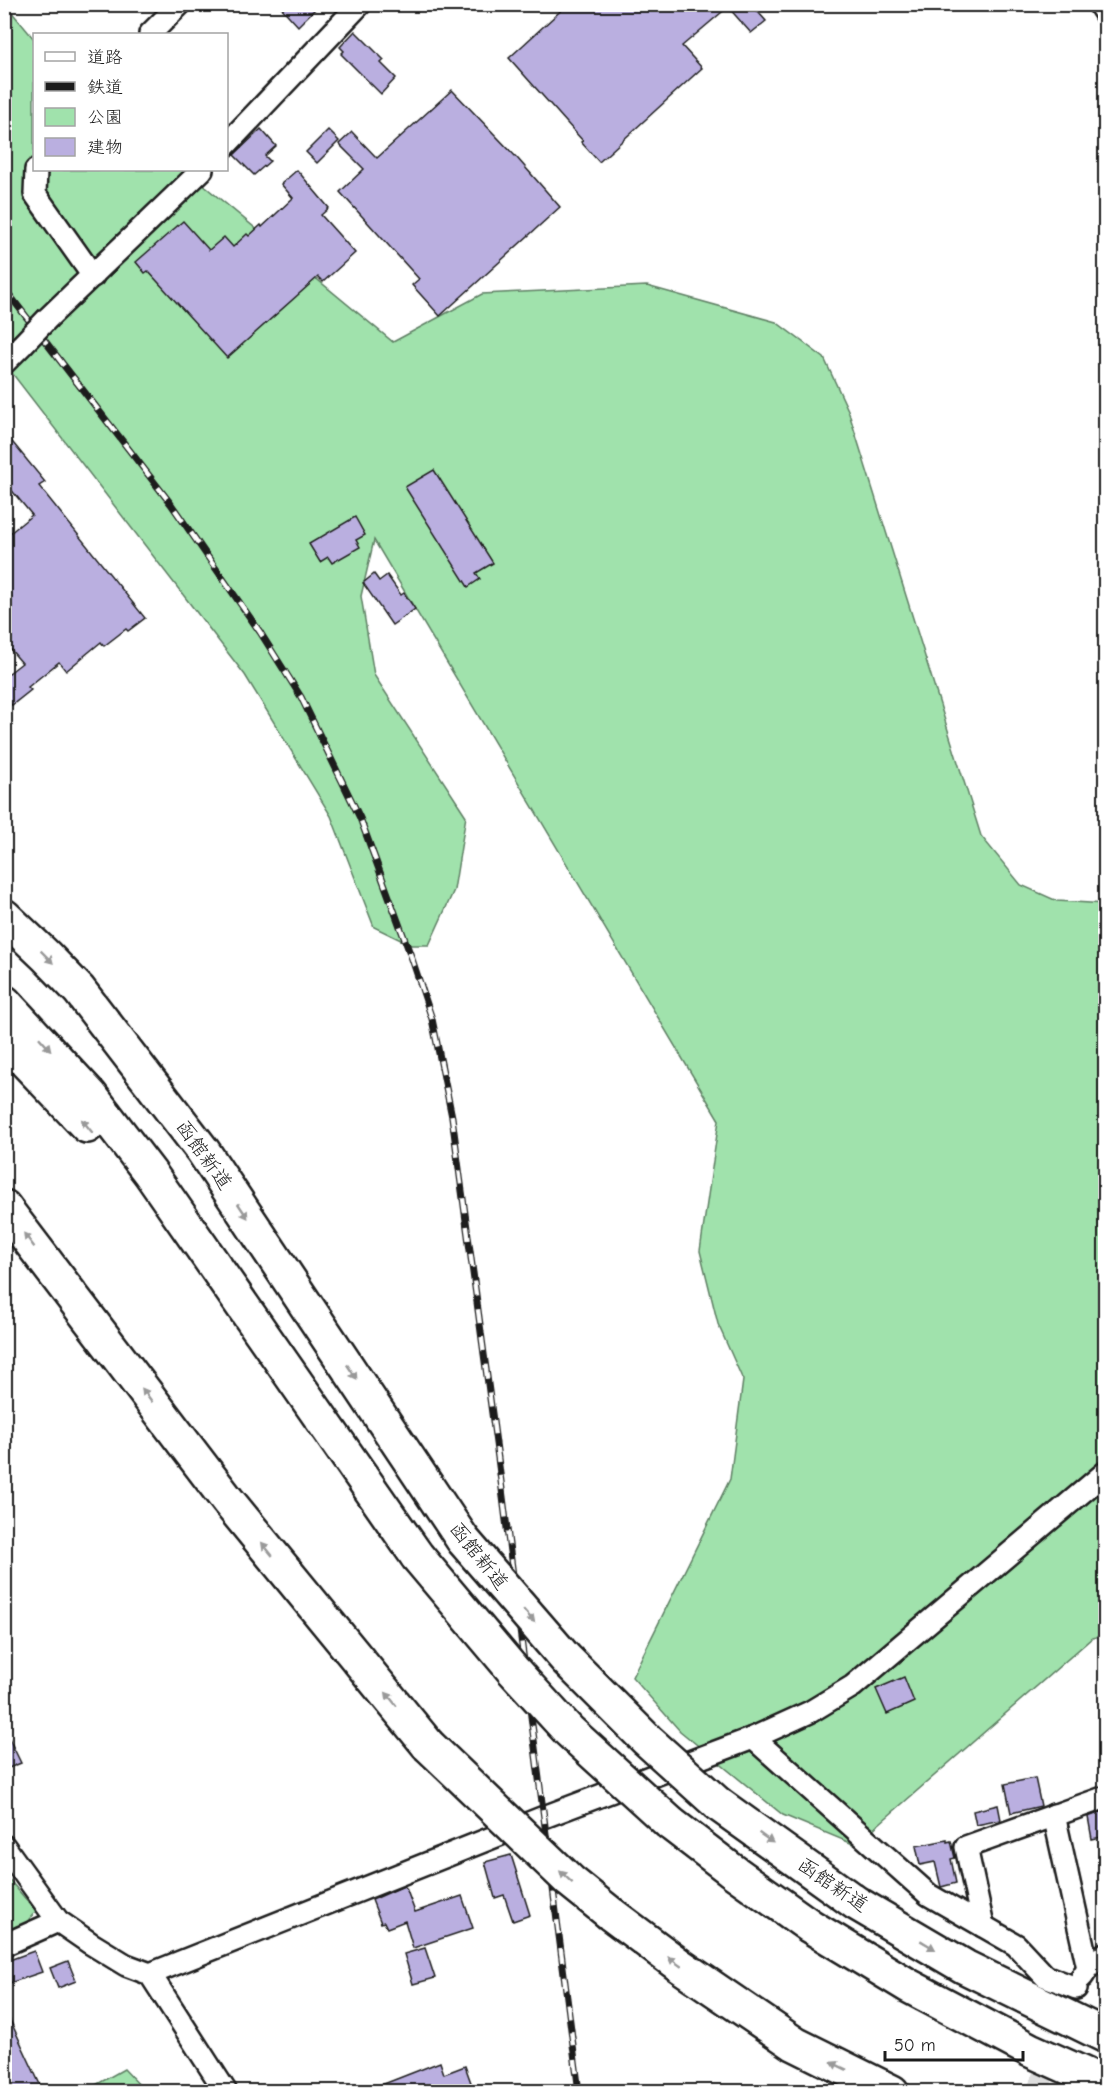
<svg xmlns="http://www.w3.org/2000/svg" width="1110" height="2096" font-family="'Comic Neue','Klee One',sans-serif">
<rect width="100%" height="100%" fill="#fff"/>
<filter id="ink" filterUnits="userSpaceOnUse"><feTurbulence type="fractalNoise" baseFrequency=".0167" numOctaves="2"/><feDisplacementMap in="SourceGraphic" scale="12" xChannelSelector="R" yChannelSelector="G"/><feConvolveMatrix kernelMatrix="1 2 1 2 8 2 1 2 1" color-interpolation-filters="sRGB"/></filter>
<g filter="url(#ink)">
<!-- green -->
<g fill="#a0e2ac" stroke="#5e7f64" stroke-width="1.5">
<path d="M5,4L34,39V170H185L393,342L482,294L647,286L776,322L824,358L848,410L981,836L1021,885L1057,901L1106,904L1105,1635L1092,1638L855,1845L783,1815L680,1731L632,1677L730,1479L743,1380L718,1324L700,1251L719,1120L374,540L361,596L374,675L466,816L454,890L429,945H411L374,927L331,816L245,675L5,364Z"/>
<path d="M6,1876L36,1911L20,1930L4,1935V1877Z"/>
<path d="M124,2069L145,2091H85Z"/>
</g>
<!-- building -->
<g fill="#baafe0" stroke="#1c1c1c" stroke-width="1.5">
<path d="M278,4H320L298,26Z"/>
<path d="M568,4H751L766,21L751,33L728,7L682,46L702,68L599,162L581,142L583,141L509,58Z"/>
<path d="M355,31L384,60L381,63L396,78L381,94L341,54L344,51L340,47Z"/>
<path d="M452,90L518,159L560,207L440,316L412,285L419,279L340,192L364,169L339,144L352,132L377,158Z"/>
<path d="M261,129L276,146L265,156L270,161L254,175L234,155Z"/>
<path d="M328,130L339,141L317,163L306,152Z"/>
<path d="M297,170L329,208L321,215L355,253L323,282L318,277L227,358L148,271L145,273L136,262L183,221L209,250L224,237L233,247L247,234L249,236L261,225L262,227L293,198L281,184Z"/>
<path d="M4,432L45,482L39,486L145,618L128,631L126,629L104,646L101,642L66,671L59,662L28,687L31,690L12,705L10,704L4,707V677L22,663L4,642V538L32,515L4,481Z"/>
<path d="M434,470L493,563L476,573L480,579L468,587L405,487Z"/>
<path d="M355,517L365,535L356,540L360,547L332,563L328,557L320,562L309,544Z"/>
<path d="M374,574L379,581L387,575L401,595L404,593L415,609L392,625L363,583Z"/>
<path d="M904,1677L914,1702L887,1714L876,1689Z"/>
<path d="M4,1728L21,1763L4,1770Z"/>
<path d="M1035,1778L1041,1806L1011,1813L1005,1784Z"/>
<path d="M998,1805L1001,1820L976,1825L973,1811Z"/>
<path d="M1104,1811L1106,1836L1092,1839L1088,1817Z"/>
<path d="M947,1840V1842L951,1841L955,1858L951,1859L956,1883L941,1887L935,1862L920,1865L916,1846Z"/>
<path d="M511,1855L530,1915L513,1921L504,1895L495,1898L485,1862Z"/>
<path d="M404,1886L406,1888L415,1912L462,1896L473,1928L413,1948L405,1921L387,1928L384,1922L381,1923L372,1900Z"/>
<path d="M425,1948L435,1978L413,1984L404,1954Z"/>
<path d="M34,1951L42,1972L4,1985V1962Z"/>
<path d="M68,1961L76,1981L58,1988L50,1968Z"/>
<path d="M4,2007L43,2091H4Z"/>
<path d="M440,2062L444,2074L465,2066L474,2091H366Z"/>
</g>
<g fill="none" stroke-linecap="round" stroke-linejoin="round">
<!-- minor-tunnel -->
<path stroke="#ddd" stroke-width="21" stroke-dasharray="21 10" stroke-linecap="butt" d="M1037,2092L1069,2006"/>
<defs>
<g id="minor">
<path d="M1099,4L1106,15"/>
<path d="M150,34L180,4"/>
<path d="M226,145L360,4"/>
<path d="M36,170L35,194L93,276"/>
<path d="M48,318L202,170"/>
<path d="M4,363L22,345"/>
<path d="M753,1738L929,1895L1016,1945L1045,1976L1076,1988"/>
<path d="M1054,1815L1088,1968"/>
<path d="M4,1846L58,1921L90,1943L126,1965L150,1974L226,2092"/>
<path d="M983,1926L966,1847L1106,1797"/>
<path d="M4,1945L58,1921"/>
<path d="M150,1974L544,1817L753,1738L810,1712L853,1686L1106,1472"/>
<path d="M1082,1977L1088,1968L1106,1953"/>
</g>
<g id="trunk">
<path d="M4,916L46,956L79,990L203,1151L463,1540"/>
<path d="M4,1207L228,1501L428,1745"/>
<path d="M718,1804L856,1903L965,1967L1106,2036"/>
<path d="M611,1914L679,1965L795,2044L892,2092"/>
</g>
<g id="motorway">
<path d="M4,1002L91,1096L150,1173L417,1556"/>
<path d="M4,1039L87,1126"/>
<path d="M670,1823L730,1869L810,1926L909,1986L1030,2050L1106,2084"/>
</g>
</defs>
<!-- minor casing -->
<use href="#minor" stroke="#1c1c1c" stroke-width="26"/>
<!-- trunk casing -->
<use href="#trunk" stroke="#1c1c1c" stroke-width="38"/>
<!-- motorway casing -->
<use href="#motorway" stroke="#1c1c1c" stroke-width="38"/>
<!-- minor -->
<use href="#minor" stroke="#fff" stroke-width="21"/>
<!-- trunk -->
<use href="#trunk" stroke="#fff" stroke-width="33"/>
<!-- motorway -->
<use href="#motorway" stroke="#fff" stroke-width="33"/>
<defs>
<path id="rail" d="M4,288L171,504L260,632L301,697L360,818L412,959L432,1019L452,1117L498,1458L579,2092"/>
</defs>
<!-- rail casing -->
<use href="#rail" stroke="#1c1c1c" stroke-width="7"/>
<!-- rail -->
<use href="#rail" stroke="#fff" stroke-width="4.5" stroke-dasharray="14" stroke-linecap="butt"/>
<defs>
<path id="minor-bridge" d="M22,345L48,318"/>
<g id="trunk-bridge">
<path d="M463,1540L566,1659L647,1740L718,1804"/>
<path d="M428,1745L570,1881L611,1914"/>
</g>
<path id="motorway-bridge" d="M417,1556L513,1670L569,1731L670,1823"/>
</defs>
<!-- minor-bridge casing -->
<use href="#minor-bridge" stroke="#1c1c1c" stroke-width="26" stroke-linecap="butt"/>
<!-- trunk-bridge casing -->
<use href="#trunk-bridge" stroke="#1c1c1c" stroke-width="38" stroke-linecap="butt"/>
<!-- motorway-bridge casing -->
<use href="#motorway-bridge" stroke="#1c1c1c" stroke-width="38" stroke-linecap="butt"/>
<!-- minor-bridge -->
<use href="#minor-bridge" stroke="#fff" stroke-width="21"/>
<!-- trunk-bridge -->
<use href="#trunk-bridge" stroke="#fff" stroke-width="33"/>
<!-- motorway-bridge -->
<use href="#motorway-bridge" stroke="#fff" stroke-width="33"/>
</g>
<!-- one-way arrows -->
<defs><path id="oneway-solid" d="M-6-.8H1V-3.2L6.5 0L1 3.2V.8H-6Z" transform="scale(1.5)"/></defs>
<g fill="#999">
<use href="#oneway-solid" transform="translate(47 957) rotate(45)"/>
<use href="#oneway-solid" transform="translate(45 1044) rotate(48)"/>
<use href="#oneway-solid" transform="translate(87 1126) rotate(-129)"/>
<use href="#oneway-solid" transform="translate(243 1211) rotate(56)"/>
<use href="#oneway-solid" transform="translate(29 1240) rotate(-127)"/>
<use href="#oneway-solid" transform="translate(352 1372) rotate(56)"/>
<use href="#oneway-solid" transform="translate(147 1395) rotate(-127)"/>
<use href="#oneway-solid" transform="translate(267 1549) rotate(-129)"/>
<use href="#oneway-solid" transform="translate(529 1616) rotate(49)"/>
<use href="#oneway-solid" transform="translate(391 1699) rotate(-129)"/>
<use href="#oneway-solid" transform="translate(766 1838) rotate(35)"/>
<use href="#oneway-solid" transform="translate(566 1877) rotate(-137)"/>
<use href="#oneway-solid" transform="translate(928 1945) rotate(31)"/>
<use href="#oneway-solid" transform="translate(675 1962) rotate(-144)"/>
<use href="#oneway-solid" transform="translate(839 2066) rotate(-154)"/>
</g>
</g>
<g text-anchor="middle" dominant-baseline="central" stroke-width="5" stroke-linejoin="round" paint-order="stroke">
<!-- street labels -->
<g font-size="20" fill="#1c1c1c" stroke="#fff">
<text transform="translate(204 1155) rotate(54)">函館新道</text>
<text transform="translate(479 1556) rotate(51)">函館新道</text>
<text transform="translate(833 1885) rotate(34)">函館新道</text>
</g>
</g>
<!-- margin -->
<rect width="1110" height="2096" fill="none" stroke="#fff" stroke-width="24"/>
<rect x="12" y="12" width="1086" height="2072" fill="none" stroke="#1c1c1c" stroke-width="2" filter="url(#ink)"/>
<!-- legend -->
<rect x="33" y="33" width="195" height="138" fill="#ffffff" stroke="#a4a4a4" stroke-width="1.5"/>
<rect x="45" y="52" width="30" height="9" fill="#ffffff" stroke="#a4a4a4" stroke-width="1.5"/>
<text x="87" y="63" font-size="18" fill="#1c1c1c">道路</text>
<rect x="45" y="82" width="30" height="9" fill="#1c1c1c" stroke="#a4a4a4" stroke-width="1.5"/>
<text x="87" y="93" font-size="18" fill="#1c1c1c">鉄道</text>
<rect x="45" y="108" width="30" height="18" fill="#a0e2ac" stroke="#a4a4a4" stroke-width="1.5"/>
<text x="87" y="123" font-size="18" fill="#1c1c1c">公園</text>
<rect x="45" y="138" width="30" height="18" fill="#baafe0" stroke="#a4a4a4" stroke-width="1.5"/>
<text x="87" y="153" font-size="18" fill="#1c1c1c">建物</text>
<!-- scale -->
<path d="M885 2051v9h138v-9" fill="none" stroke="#1c1c1c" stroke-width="3"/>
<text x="894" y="2051" font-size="18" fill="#1c1c1c" stroke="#ffffff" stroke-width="4.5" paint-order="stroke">50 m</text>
</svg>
